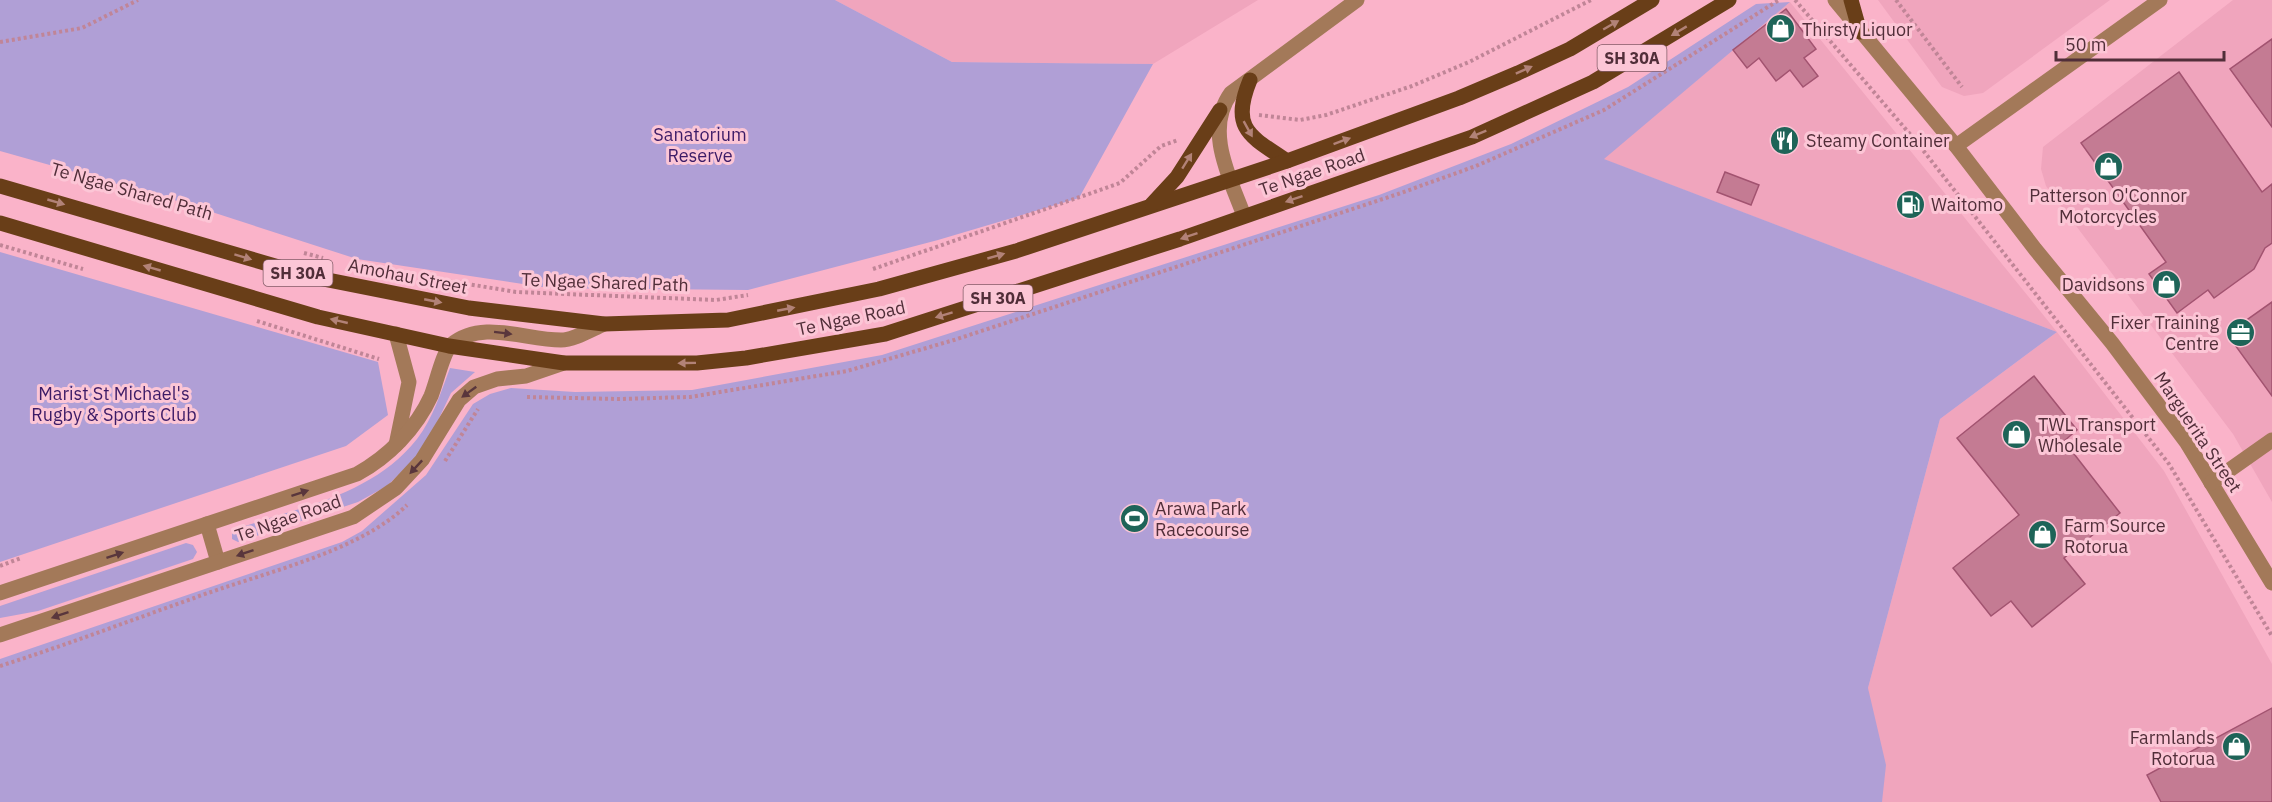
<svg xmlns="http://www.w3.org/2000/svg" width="2272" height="802" font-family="'IBM Plex Sans',sans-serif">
<rect width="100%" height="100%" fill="#fab3c9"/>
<!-- built -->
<g fill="#f0a5bd">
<path d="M835,0H1258L1153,64L952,62Z"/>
<path d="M1878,0H2110L1983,93L1964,96L1942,87Z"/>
<path d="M2233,0H2272V502L2233,434L2046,186L2041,169L2043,147Z"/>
<path d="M1790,2L2057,332L2164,471L2272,664V802H1880L1868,688L1940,419L2057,332L1603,159Z"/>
</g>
<!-- green -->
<g fill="#b09fd6">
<path d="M0,0H835L952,62L1153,64L1079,198L938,240L748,290L549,288L357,259L181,202L0,151Z"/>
<path d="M1790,2L1604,159L2057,332L1940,419L1868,688L1886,765L1882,802H0V659L342,542L362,531L426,475L473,404L490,394L511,388L575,392L692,390L882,355L1379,195L1511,144L1628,87L1756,4Z"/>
<path d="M0,252L378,362L388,415L346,446L0,562Z"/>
<path d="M450,368L475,372L451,393L424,450L387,486L358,502L238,542L232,539V533L236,529C300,507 373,495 417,439C433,418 441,392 450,368Z"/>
<path d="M186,543L193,545L197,552L193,559L38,611L0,618V606Z"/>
</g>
<!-- building -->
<g fill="#c47b93" stroke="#a25370" stroke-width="1.5">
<path d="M1786,9L1816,49L1804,58L1818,76L1803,87L1790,70L1776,81L1759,58L1747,68L1733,50Z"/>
<path d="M2272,39V127L2230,69Z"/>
<path d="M2179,72L2262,192L2272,184V243L2265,248L2254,269L2214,298L2208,290L2177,313L2149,274L2166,262L2081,143Z"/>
<path d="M1725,172L1759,185L1751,205L1717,192Z"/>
<path d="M2272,302V396L2227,334Z"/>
<path d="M2034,376L2077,430L2064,441L2120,513L2064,558L2085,584L2032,627L2011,601L1991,616L1953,568L2019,515L1957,438Z"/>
<path d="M2272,708V802H2161L2147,775Z"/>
</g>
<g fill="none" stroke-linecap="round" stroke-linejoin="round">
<!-- path -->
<g stroke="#c08597" stroke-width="4" stroke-dasharray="3 3" stroke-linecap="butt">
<path d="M1795,0L1915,140L2169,464L2272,636"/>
<path d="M1896,0L1962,87"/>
<path d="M0,42L82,28L138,0"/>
<path d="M1259,115L1300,120L1326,115L1412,86L1469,62L1591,0"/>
<path d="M0,245L83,269"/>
<path d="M304,253L323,258"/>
<path d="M377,269L516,292L716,300L748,295"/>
<path d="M873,269L1120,183L1161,146L1178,140"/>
<path d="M257,321L379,359"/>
<path d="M527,397L619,399L690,397L847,371L954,340L1398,194L1476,166L1604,110L1779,0"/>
<path d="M445,461L478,409"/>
<path d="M0,566L21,558"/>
<path d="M0,666C66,645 129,621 194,598C258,574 358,553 407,505"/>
</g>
<!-- minor -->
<g stroke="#a37959" stroke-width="15">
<path d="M1835,0L1956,146L2035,249L2112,343L2187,443L2272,583"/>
<path d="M1956,146L2160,0"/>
<path d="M1244,216C1230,178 1204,130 1231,93L1357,0"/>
<path d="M396,445L409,382L396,334"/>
<path d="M2211,483L2272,440"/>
<path d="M207,524L218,562"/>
<path d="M0,593L357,474C388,457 416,429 431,396C436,384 443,352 451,345C482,319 525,340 561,340C574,340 592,329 604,324"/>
<path d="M0,635L353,517L396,488L422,460L459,400L474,387L497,379L526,376L564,363"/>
</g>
<!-- major -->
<g stroke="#693e18" stroke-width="15">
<path d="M1851,0L1860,32"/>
<path d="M1250,80C1230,129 1250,136 1287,161"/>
<path d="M0,186L313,277L469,308L604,324L728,320L879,289L1016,251L1287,161L1459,98L1518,73L1570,49L1652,0"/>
<path d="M1152,204L1177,177L1220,110"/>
<path d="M0,223L318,317L449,346L564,363H697L746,358L885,334L1180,239L1472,137L1593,82L1729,0"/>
</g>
</g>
<!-- one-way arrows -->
<defs><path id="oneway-solid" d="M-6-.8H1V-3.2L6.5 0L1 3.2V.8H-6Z" transform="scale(1.5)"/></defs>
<g fill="#b28277">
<use href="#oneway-solid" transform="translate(1611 25) rotate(-30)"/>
<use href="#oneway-solid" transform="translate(1679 31) rotate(149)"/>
<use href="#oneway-solid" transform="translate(1524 70) rotate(-24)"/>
<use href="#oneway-solid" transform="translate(1248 129) rotate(61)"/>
<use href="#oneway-solid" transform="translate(1478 134) rotate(158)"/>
<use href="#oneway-solid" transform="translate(1342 141) rotate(-20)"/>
<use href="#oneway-solid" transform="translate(1187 161) rotate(-58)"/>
<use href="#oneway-solid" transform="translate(1294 199) rotate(161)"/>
<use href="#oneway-solid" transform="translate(56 202) rotate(16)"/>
<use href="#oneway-solid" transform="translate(1189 236) rotate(161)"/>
<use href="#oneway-solid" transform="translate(996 256) rotate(-16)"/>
<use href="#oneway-solid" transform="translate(243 257) rotate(17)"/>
<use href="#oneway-solid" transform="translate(152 268) rotate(-164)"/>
<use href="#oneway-solid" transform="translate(433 301) rotate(11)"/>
<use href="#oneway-solid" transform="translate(786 309) rotate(-11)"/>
<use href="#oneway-solid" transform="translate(944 315) rotate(163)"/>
<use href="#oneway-solid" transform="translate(339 321) rotate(-167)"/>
<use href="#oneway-solid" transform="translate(687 363) rotate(179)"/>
</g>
<g fill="#59363c">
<use href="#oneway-solid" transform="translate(503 333) rotate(7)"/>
<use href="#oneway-solid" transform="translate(469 392) rotate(144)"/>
<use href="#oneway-solid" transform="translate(416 467) rotate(133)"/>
<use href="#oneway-solid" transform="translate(300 493) rotate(-18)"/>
<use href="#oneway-solid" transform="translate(245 553) rotate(161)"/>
<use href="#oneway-solid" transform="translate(115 555) rotate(-18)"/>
<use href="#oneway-solid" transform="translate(60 615) rotate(161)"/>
</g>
<!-- icons -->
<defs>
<symbol id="shop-disc" viewBox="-11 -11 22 22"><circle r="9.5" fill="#1e6458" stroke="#fcc6d6"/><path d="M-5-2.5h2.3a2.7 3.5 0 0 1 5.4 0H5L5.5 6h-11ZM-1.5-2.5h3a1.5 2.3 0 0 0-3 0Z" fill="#fff"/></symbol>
<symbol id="restaurant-disc" viewBox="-11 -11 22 22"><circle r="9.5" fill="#1e6458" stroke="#fcc6d6"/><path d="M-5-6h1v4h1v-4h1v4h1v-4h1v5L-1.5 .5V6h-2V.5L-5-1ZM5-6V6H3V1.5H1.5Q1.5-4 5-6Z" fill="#fff"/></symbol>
<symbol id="fuel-disc" viewBox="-11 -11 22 22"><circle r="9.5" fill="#1e6458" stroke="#fcc6d6"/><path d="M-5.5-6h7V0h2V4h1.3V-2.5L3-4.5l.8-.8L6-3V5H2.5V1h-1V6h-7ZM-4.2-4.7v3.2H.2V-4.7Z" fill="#fff"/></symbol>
<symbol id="office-disc" viewBox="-11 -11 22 22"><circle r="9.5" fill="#1e6458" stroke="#fcc6d6"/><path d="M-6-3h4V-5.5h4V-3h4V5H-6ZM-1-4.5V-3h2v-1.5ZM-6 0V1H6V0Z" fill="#fff"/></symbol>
<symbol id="stadium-disc" viewBox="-11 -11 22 22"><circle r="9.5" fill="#1e6458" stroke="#fcc6d6"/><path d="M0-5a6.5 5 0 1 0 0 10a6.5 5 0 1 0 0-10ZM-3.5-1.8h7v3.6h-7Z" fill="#fff"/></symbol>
</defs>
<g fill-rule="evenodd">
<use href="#shop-disc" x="1764" y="12" width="33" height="33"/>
<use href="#restaurant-disc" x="1768" y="124" width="33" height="33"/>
<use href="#shop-disc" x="2092" y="150" width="33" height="33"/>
<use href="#fuel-disc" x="1894" y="188" width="33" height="33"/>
<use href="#shop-disc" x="2150" y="268" width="33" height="33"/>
<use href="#office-disc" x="2224" y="316" width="33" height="33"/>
<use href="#shop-disc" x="2000" y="418" width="33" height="33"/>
<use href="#stadium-disc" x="1118" y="502" width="33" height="33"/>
<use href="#shop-disc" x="2026" y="518" width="33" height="33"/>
<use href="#shop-disc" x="2220" y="730" width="33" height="33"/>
</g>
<g text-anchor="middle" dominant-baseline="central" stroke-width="6" stroke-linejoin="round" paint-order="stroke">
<!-- shield labels -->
<g fill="#fcc6d6" stroke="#845c68" stroke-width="1.5">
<rect x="1597.5" y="45" width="69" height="26" rx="4.5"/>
<rect x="263.5" y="260" width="69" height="26" rx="4.5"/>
<rect x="963.5" y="285" width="69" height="26" rx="4.5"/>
</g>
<g font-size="16" font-weight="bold" fill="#512e39">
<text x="1632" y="58">SH 30A</text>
<text x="298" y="273">SH 30A</text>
<text x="998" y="298">SH 30A</text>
</g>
<!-- poi labels -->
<g font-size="18" fill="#512e39" stroke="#fcc6d6" text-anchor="start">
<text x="1802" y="29">Thirsty Liquor</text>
<text x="1806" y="140">Steamy Container</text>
<text x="2108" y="195" text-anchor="middle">Patterson O'Connor<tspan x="2108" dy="21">Motorcycles</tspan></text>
<text x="1931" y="204">Waitomo</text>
<text x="2145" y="284" text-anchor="end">Davidsons</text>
<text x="2219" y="322" text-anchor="end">Fixer Training<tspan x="2219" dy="21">Centre</tspan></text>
<text x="2038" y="424">TWL Transport<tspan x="2038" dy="21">Wholesale</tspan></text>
<text x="1155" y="508">Arawa Park<tspan x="1155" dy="21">Racecourse</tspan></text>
<text x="2064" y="525">Farm Source<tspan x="2064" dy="21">Rotorua</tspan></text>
<text x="2215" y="737" text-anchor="end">Farmlands<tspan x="2215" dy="21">Rotorua</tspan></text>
</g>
<!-- park labels -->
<g font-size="18" fill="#3c1b66" stroke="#fcc6d6">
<text x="700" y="134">Sanatorium<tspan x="700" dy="21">Reserve</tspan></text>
<text x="114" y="393">Marist St Michael's<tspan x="114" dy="21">Rugby &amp; Sports Club</tspan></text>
</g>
<!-- street labels -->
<g font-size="18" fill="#512e39" stroke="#fcc6d6">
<text transform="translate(1312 172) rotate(-19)">Te Ngae Road</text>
<text transform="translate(132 191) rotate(16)">Te Ngae Shared Path</text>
<text transform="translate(408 276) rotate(11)">Amohau Street</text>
<text transform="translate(605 282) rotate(2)">Te Ngae Shared Path</text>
<text transform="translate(851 318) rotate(-12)">Te Ngae Road</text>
<text transform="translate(2198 432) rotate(56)">Marguerita Street</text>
<text transform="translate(288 518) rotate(-19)">Te Ngae Road</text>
</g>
</g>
<!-- scale -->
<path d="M2056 51v9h168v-9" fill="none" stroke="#512e39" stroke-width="3"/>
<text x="2065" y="51" font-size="18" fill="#512e39" stroke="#fcc6d6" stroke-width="4.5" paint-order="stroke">50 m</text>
</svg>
